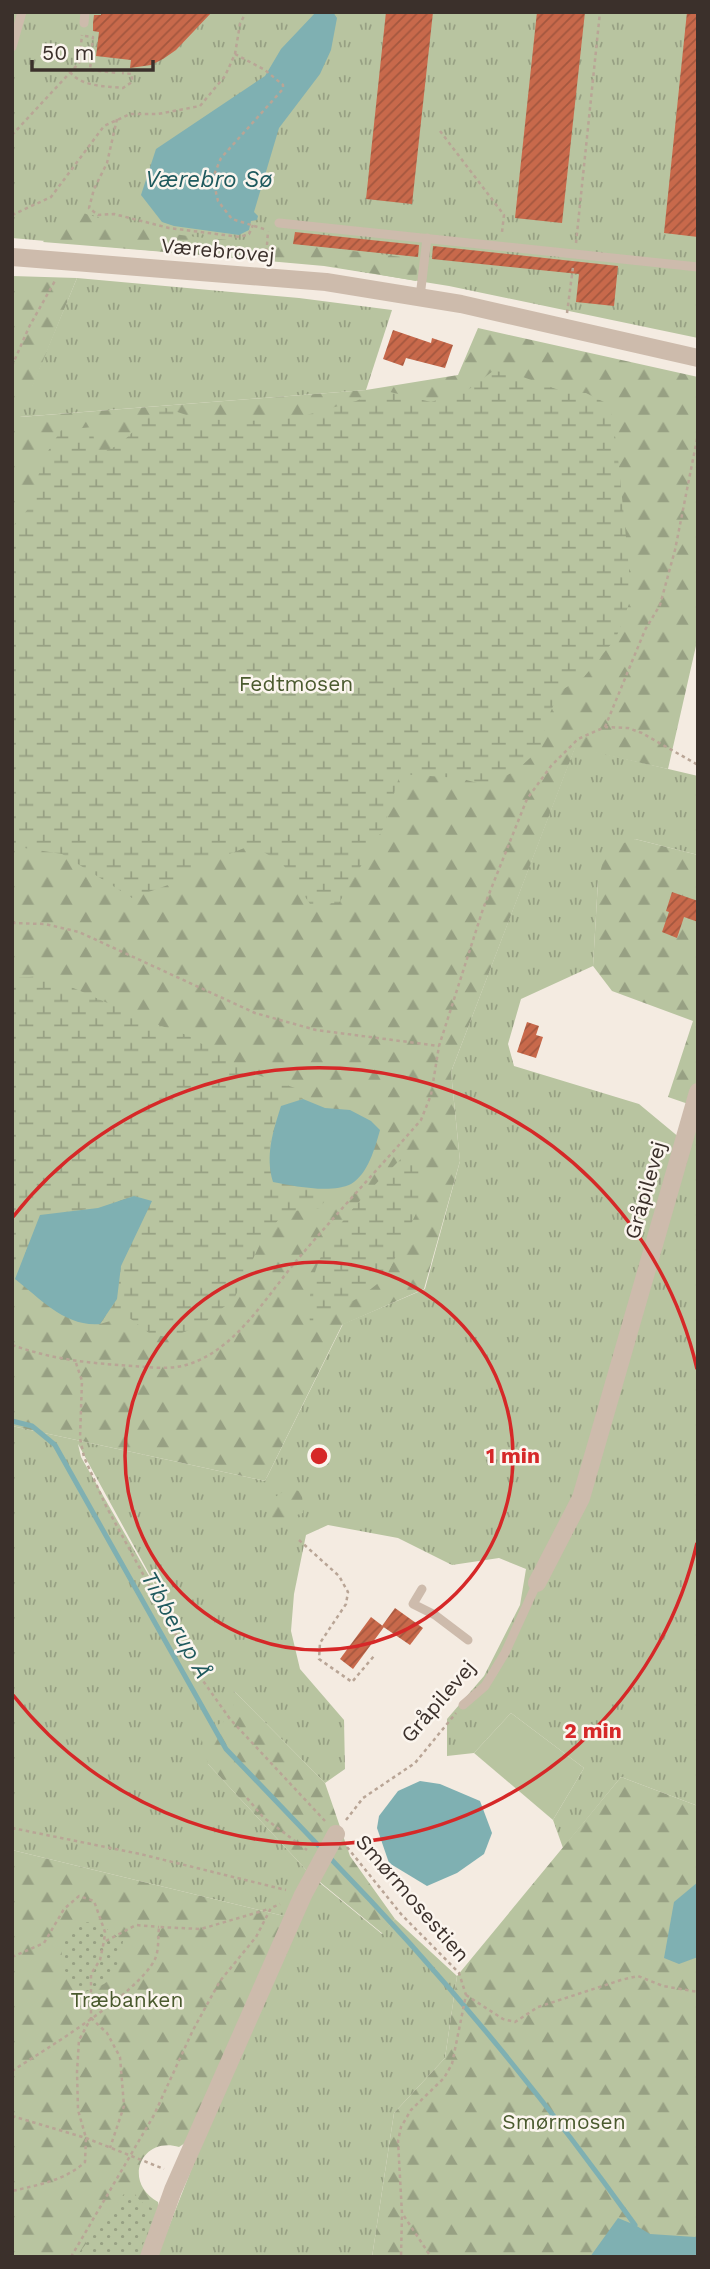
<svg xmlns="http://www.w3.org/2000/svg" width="710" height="2269" font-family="'Work Sans',sans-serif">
<defs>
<pattern id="grass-tufts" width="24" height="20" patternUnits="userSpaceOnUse" patternTransform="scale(1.75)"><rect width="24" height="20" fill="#b8c4a0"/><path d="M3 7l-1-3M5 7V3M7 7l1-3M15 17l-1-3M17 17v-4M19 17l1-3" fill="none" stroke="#97a083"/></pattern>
<pattern id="forest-firs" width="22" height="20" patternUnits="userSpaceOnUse" patternTransform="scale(1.75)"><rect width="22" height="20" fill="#b8c4a0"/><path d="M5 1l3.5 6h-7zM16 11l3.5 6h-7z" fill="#97a083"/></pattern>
<pattern id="wetland-marsh" width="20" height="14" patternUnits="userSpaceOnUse" patternTransform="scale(1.75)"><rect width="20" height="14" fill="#b8c4a0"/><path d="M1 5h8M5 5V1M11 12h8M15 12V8" fill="none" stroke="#97a083"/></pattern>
<pattern id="park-dots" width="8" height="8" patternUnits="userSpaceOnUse" patternTransform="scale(1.75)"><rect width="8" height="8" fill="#b8c4a0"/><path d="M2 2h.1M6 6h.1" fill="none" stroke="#97a083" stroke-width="1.8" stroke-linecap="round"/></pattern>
<pattern id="building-hatch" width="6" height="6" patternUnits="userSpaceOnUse" patternTransform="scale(1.75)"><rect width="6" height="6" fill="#c8694b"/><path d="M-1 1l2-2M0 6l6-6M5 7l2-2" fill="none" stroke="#a4573f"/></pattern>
</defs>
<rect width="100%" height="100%" fill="#f4ebe1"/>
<!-- grass -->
<g fill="url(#grass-tufts)" fill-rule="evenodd">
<path d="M12,12H698V338L449,286L324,266L12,238Z"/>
<path d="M77,278L299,298L392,310L366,390L19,417Z"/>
<path d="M575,747L698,776V855L635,839L598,881L593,966L521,999L508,1044L514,1066L639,1104L686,1143L698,1107V1806L621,1777L563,1848L553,1820L584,1768L511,1713L474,1753L447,1756V1719L484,1676L520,1605L526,1569L499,1558L452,1565L398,1538L328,1525L306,1535L294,1594L291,1631L300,1669L344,1720L345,1769L325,1783L234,1691L235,1717L208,1764L309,1873L288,1917L12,1850V1426L265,1481L343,1324L425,1289L460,1161L451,1072ZM78,1444L181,1632L81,1457Z"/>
<path d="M314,1878L382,1934L395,1919L457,1976L445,2058L394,2113L372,2257H157L215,2109Z"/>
</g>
<!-- forest -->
<g fill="url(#forest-firs)">
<path d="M83,213C143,233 205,239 268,243C318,246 369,253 418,259L416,281L324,265L43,242L57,225Z"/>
<path d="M12,276L77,278L20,417L366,390L458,375L478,328L698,377V637L668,769L575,748L451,1072L460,1161L424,1289L342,1325L265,1481L12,1426Z"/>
<path d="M635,839L698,855L697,1107L668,1097L693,1021L612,991L593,966L598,881L606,849Z"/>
<path d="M289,1488L302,1492L303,1513L272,1523V1499Z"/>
<path d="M233,1690L325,1783L350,1856L395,1919L383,1934L309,1873L208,1764L200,1733L234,1717Z"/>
<path d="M621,1777L698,1806V2257H372L394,2113L445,2058L457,1976Z"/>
<path d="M12,1850L288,1917L188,2141L179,2147C141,2136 122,2182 158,2202L159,2210L142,2257H12Z"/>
</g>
<!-- wetland -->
<g fill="url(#wetland-marsh)">
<path d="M493,371L512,373L567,393H586L610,405L617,448L629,567V604L616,638L584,677L560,691L545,724L542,747L516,771L485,785L459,778L400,774L384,827L339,903L310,904L282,863L252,845L219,858L168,885L132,898L62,854L12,846V527L31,506L42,461L61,430L93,427L95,455L119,445L160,406L198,419L248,421L296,418L356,401L382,390L431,402L468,390Z"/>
<path d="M46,976L151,1022L189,1036L230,1061L258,1075L295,1088L303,1099L280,1106L270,1143L269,1167L307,1188L334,1187L320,1208L285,1212L263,1238L234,1299L201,1325L170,1338L149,1333L127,1316L100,1324L117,1299L121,1266L151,1201L134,1196L98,1208L41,1215L15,1279L12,1277V978Z"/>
<path d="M405,1155L415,1163L420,1173L421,1203L386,1277L362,1296L310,1323C302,1250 358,1202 405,1155Z"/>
</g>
<!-- park -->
<g fill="url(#park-dots)">
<path d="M83,1922L99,1923L123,1941L118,1973L104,1984L83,1993C62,1978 58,1956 65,1932Z"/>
<path d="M127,2190H132L140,2201L156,2211L138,2257H76Z"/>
</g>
<!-- pitch -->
<path fill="#b8c4a0" d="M511,1713L584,1768L553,1820L474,1753Z"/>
<!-- water -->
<g fill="#7fb0b2">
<path d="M316,12H333L337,18L331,50L320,74L279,128L254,212L258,216L257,220L251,221L249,230L239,235L174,226L162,222L141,195L156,149L265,76L281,49Z"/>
<path d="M303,1099L325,1108L350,1110L371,1121L380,1130C375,1148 368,1174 351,1184C331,1194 294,1186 273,1182C265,1155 273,1132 281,1106Z"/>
<path d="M134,1196L152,1201L121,1266L117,1299L100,1324C65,1327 41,1299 15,1279L40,1215L98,1208Z"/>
<path d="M420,1781L440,1784L480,1801L492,1833L484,1854L457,1873L427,1886L389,1863L377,1828L379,1816L398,1791Z"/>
<path d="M698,1882V1957L679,1964L664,1958L674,1902Z"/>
<path d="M618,2218L635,2225L650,2234L695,2237L698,2235V2257H590Z"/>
</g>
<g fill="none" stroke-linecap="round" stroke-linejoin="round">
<!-- stream -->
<g stroke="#7fb0b2" stroke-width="5">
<path d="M12,1421L32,1426L55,1445L226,1749L318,1845"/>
<path d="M330,1858C441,1972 542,2095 635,2225"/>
</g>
</g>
<!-- building -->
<g fill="url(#building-hatch)">
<path d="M101,12H212L176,50L163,59L151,65L130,68L131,60L96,56L99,32L93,31V23L94,15H101Z"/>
<path d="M386,12H433L412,204L366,199Z"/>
<path d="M537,12H585L562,223L515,218Z"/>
<path d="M687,12H698V237L664,233Z"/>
<path d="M295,232L419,245L418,257L293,244Z"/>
<path d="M433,246L618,266L614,306L576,302L579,274L432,259Z"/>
<path d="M393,330L431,343L432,338L453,345L445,368L406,358L403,366L383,359Z"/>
<path d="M672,892L698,901V922L684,917L677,938L662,932L669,912L666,911Z"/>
<path d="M527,1022L539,1026L536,1035L543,1037L536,1058L517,1052Z"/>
<path d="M395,1608L423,1628L410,1645L382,1626Z"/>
<path d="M371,1617L384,1627L353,1669L340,1659Z"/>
</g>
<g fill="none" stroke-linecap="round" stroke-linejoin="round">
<!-- path -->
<g stroke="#b9a596" stroke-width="2.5" stroke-dasharray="3.5 3.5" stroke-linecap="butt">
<path d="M85,36L93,37L90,70L118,73"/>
<path d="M235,54L265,70L283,85V89L221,158L214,175V184L218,201L232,219L267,230"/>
<path d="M70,72C82,87 105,86 123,88L132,82V74L122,73"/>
<path d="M117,119L107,163L94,189L89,208L98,215L114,214L169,228L240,237L249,234L253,225"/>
<path d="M440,131L504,215L502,232"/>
<path d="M12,135L79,63L82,35"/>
<path d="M12,215L51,197L104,126L130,114H158L200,106L225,76L235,54L240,24L246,12"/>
<path d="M576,243L600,12"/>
<path d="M266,259L268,231"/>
<path d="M567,313L573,267"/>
<path d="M12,366L29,327L56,279"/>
<path d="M605,727L645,630L660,605L675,550L698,434"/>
<path d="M12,923L45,924L79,932L255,1013L316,1030L439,1046"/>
<path d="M12,1345C55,1360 88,1363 133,1366C150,1367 169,1370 186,1365C235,1351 266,1297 297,1260C337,1213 380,1167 421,1120L431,1095L439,1046L483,909L527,799L551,766L578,739L605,727L628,728L642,733L698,765"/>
<path d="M76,1363L82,1381L80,1438L84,1457L106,1506L194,1668L230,1719L325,1821"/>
<path d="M299,1540L339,1576L348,1592L346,1604L320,1643L319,1659L352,1682L374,1656"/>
<path d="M247,1798L263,1817L307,1850"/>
<path d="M346,1820L363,1798L415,1763L456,1713"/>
<path d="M12,1828L140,1854L286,1890"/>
<path d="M347,1847L401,1914L459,1973L466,1995L452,2064L444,2078L411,2110L401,2127L398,2141L402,2214L401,2257"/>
<path d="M106,1941L136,1925L159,1927"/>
<path d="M12,1957L44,1943L64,1909L79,1896L94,1901L105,1932L104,1941L100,1960L91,1974V2018L79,2040L77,2072L78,2110L86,2138L85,2162C66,2180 38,2185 12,2191"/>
<path d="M466,1995L503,2019L515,2022L538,2007L621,1980L638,1976L663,1986L698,1992"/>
<path d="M91,2018L107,2033L120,2057L124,2106L110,2148"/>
<path d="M12,2071C46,2049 139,1993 155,1959C159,1951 158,1936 159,1927L201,1929L269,1909"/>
<path d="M12,2116L86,2138L164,2169"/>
<path d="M404,2216L431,2257"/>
<path d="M71,2257L154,2115L193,2030L220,1981L256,1937L271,1908L280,1904"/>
</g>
<!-- service -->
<g stroke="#cdbbac" stroke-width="9">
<path d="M84,23L85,12"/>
<path d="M12,47L22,12"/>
<path d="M279,223L698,267"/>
<path d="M420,297L427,238"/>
<path d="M422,1589L413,1604L435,1615L468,1640"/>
<path d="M463,1705L485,1686L505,1653L537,1583"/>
</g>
<!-- minor -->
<g stroke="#cdbbac" stroke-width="18">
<path d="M537,1583L581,1498L698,1092"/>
<path d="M149,2257L173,2190L303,1895L336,1834"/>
</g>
<!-- tertiary -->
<path stroke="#cdbbac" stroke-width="18" d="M12,257L326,282L461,304L698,358"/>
</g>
<!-- distance rings -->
<g fill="none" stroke="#d62828" stroke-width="3.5">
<circle cx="319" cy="1456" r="194"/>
<path d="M697 1543A388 388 0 0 1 13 1695M13 1217A388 388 0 0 1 697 1369"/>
</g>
<g text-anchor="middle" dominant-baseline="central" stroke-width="5" stroke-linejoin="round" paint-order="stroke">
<!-- street labels -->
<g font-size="21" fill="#3b302b" stroke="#fbf5ee">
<text transform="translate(218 250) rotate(5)">Værebrovej</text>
<text transform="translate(645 1190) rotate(-74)">Gråpilevej</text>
<text transform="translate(438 1701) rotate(-49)">Gråpilevej</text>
<text transform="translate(413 1898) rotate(49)">Smørmosestien</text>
</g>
<!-- park labels -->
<g font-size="21" fill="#4a5a2e" stroke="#fbf5ee">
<text x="296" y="683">Fedtmosen</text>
<text x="127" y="1999">Træbanken</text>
<text x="564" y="2121">Smørmosen</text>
</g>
<!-- water labels -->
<g font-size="23" font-style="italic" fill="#1f5a5e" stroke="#fbf5ee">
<text x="209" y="179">Værebro Sø</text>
<text transform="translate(176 1625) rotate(61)">Tibberup Å</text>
</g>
</g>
<circle cx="319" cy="1456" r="10" fill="#d62828" stroke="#fbf5ee" stroke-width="3.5"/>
<g font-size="21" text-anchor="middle" font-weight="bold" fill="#d62828" stroke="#fbf5ee" stroke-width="5" stroke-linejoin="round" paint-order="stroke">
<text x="513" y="1463">1 min</text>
<text x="593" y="1738">2 min</text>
</g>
<!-- border -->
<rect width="710" height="2269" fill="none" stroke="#3b302b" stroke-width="28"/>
<!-- scale -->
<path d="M32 60v10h121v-10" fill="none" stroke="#3b302b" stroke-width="3.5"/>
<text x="42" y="60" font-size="21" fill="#3b302b" stroke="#fbf5ee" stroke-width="5" paint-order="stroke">50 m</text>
</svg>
